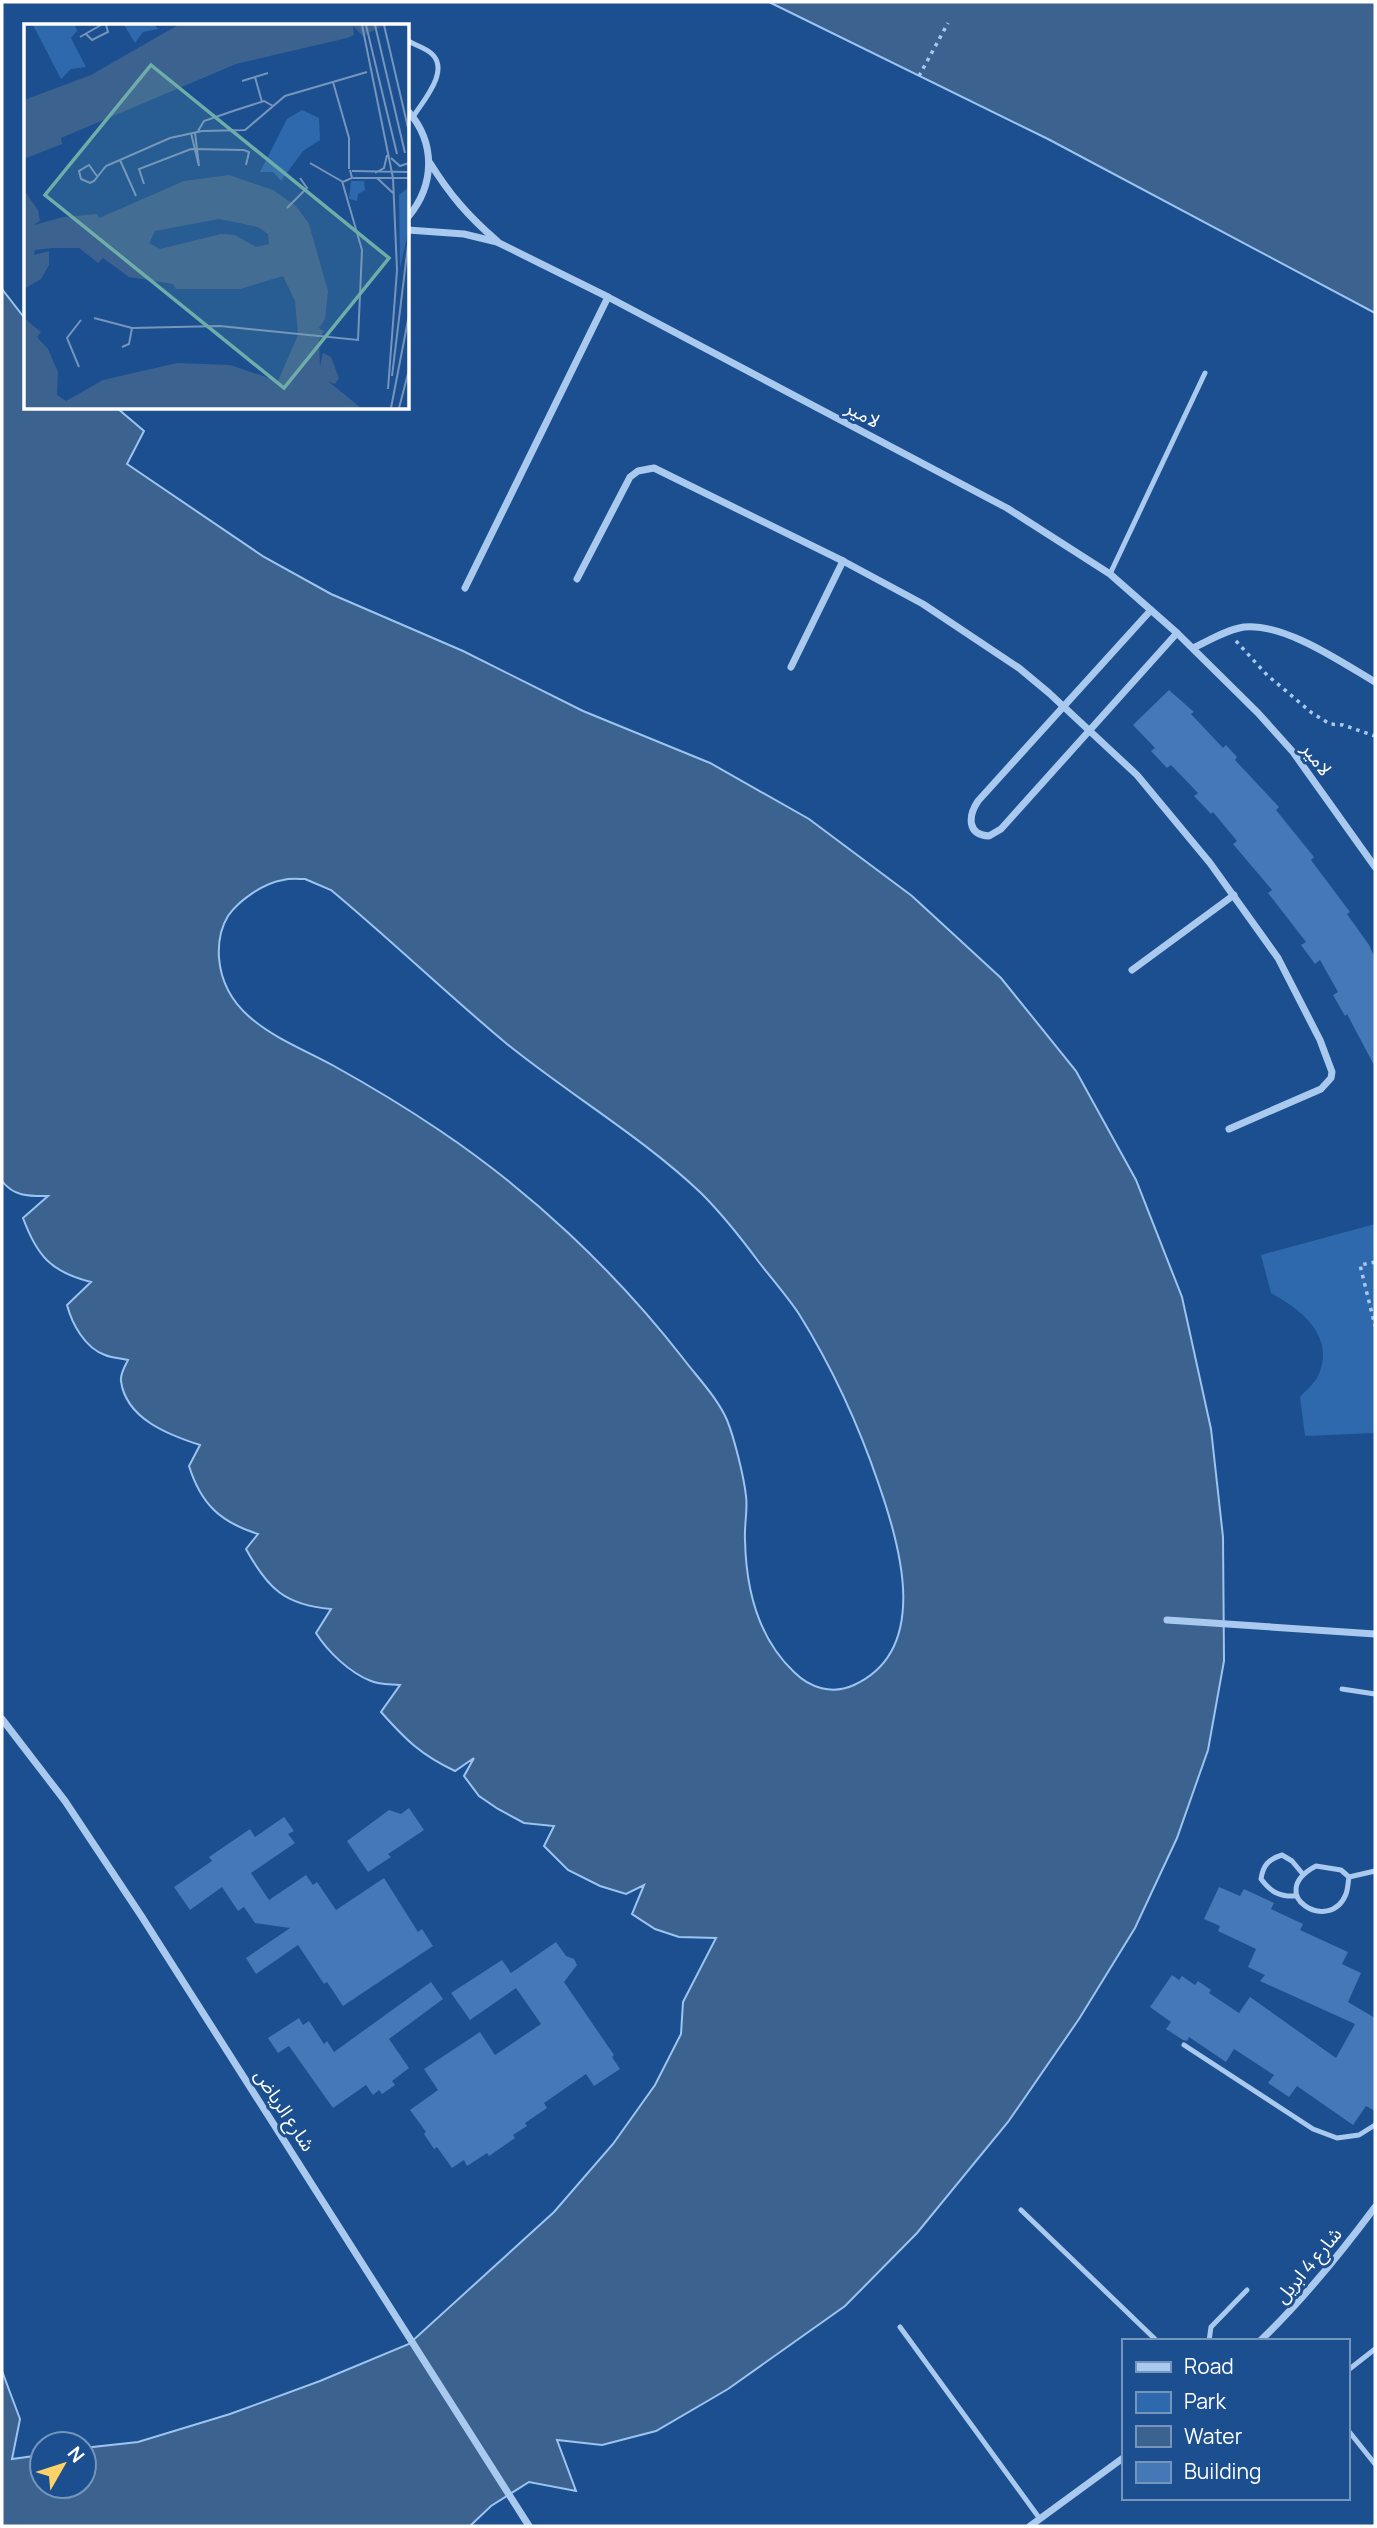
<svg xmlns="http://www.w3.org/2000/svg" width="1377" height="2528" font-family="Manrope,'Noto Sans Arabic',sans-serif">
<rect width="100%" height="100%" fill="#1b4f8f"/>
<!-- green -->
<path fill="#2e69ad" d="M1375,1224V1433L1305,1436L1300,1397C1306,1390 1314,1384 1318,1376C1336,1337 1302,1310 1271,1293L1261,1255Z"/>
<!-- water -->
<g fill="#3c6290" stroke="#9cc4f0" stroke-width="2" fill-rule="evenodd">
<path d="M769,2H1375V313L1048,139Z"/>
<path d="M2,289L26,320V408H117L144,431L127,464L264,557L331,594L463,651L583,711L710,763L809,819L912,896L1001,978L1076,1071L1136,1180L1182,1297L1211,1429L1223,1537L1224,1661L1208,1750L1177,1838L1135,1928L1079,2019L1008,2122L917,2233L845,2306L728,2389L656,2431L602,2445L557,2440L576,2491L529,2482L491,2506L470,2526H2V2371L20,2419L12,2459L42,2455V2486H84V2448L138,2442L230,2414L320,2381L409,2344L554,2212L613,2144L655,2085L681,2034L683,2002L716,1938L679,1937L655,1929L632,1914L644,1885L626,1894L600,1886L568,1870L544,1846L554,1826L524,1823L498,1809L479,1796L464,1776L474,1758L455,1771C421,1755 406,1740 381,1712L400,1685C391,1684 380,1685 371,1681C350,1673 328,1652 316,1633L331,1609C285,1605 268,1589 246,1549L258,1534C220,1522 201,1504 189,1466L200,1445C169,1435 126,1419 121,1381C120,1374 125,1366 128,1360C121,1358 112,1358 105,1355C85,1348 72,1324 67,1305L91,1282C51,1272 37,1256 23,1218L48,1196C30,1196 14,1197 2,1181ZM305,879L331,890C391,940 447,994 507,1044C570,1095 642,1137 701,1193C722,1214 741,1238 758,1261C772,1279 787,1296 799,1314C832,1367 859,1426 879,1485C900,1545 931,1650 854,1685C832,1695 810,1688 794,1672C758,1638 746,1588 745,1540C744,1525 748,1510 746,1496C744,1477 734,1437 727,1420C717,1397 697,1377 682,1357C614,1270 530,1191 439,1130C405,1107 370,1086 334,1066C287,1040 224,1021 219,958C218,943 220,929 228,916C239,900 264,883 283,880C290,878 298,879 305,879Z"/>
</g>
<!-- building -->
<g fill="#4478b7">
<path d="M1169,690L1194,712L1191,714L1223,748L1226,745L1237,757L1235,760L1279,807L1276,810L1314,857L1311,860L1350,912L1347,914L1369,945L1375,958V1067L1347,1014L1345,1016L1333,995L1338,992L1320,960L1315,964L1301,945L1306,942L1268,893L1272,890L1233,844L1237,841L1213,812L1211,814L1194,796L1198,793L1171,765L1167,768L1151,751L1155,748L1133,725Z"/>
<path d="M409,1808L424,1830L388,1854L391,1857L368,1872L347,1841L389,1810L401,1814Z"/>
<path d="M284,1817L294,1831L288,1834L295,1843L251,1873L269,1900L306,1875L313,1885L317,1882L336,1910L384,1878L418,1932L422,1929L433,1946L343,2006L327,1982L324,1984L298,1945L256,1974L246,1958L290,1928L255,1923L244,1907L238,1911L222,1887L190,1910L174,1887L212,1861L209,1857L250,1829L255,1837Z"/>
<path d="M1219,1887L1240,1896L1244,1889L1274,1903L1271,1909L1303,1924L1300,1930L1348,1952L1342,1964L1361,1973L1348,2002L1375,2018V2111L1366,2106L1353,2125L1297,2086L1289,2097L1268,2083L1274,2075L1234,2049L1226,2062L1189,2037L1187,2041L1183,2040L1166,2029L1171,2022L1150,2007L1172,1975L1179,1980L1182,1976L1195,1985L1198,1981L1211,1990L1209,1993L1239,2013L1250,1997L1336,2058L1355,2024L1260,1981L1265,1975L1248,1967L1256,1949L1218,1931L1220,1926L1204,1919Z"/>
<path d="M556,1942L566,1956L574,1959L577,1965L564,1982L614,2055L612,2057L620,2069L594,2086L586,2074L544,2103L547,2108L525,2123L527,2126L513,2135L515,2138L489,2156L487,2153L467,2166L464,2160L452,2168L437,2147L434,2149L424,2134L426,2132L410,2110L438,2090L424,2069L480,2032L495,2055L541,2024L516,1988L470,2020L451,1993L502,1960L511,1973Z"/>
<path d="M431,1982L443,1999L389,2039L409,2068L392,2081L395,2085L382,2094L379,2090L373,2095L366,2085L333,2108L289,2046L278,2053L268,2038L299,2018L303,2025L309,2021L324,2044L327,2041L334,2052Z"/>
</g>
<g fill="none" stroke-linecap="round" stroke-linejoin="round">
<!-- path -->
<g stroke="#a9c9ee" stroke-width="3.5" stroke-dasharray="3.5 5" stroke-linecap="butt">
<path d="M919,76L948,23"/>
<path d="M1236,641L1267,675L1312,713L1330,724L1343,725L1375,736"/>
<path d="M1375,1262L1360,1265L1375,1326"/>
</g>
<!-- lane -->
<g stroke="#a9c9ee" stroke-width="5">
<path d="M408,41C415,45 426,48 432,54C450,71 423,101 413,117"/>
<path d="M1110,574L1205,373"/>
<path d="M1342,1689L1375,1694"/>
<path d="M1316,1866L1341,1870L1349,1877C1348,1882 1348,1889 1346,1894C1330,1935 1263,1894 1316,1866Z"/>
<path d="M1349,1877L1375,1871"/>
<path d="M1296,1896C1279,1897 1271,1892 1261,1879C1263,1865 1269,1859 1282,1855L1292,1861L1302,1873"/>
<path d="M1184,2045L1313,2129L1337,2138L1359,2135L1375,2125"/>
<path d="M1021,2210L1157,2341"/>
<path d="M900,2327L1040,2519"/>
<path d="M1209,2341L1211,2327L1247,2290"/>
<path d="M1347,2371L1375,2349"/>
<path d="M1347,2429L1375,2464"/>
</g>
<!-- street -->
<g stroke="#a9c9ee" stroke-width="7">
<path d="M408,111C436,143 435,185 408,217"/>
<path d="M430,163C450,195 468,216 497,241"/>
<path d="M408,230L464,234L497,242L608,297L1007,508L1110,574L1177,633L1258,713L1293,752L1375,867"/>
<path d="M577,579L630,477L638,471L654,468L843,561L923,604L1019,668L1049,693L1137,775L1210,863L1278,958L1320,1040L1332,1072L1331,1078L1321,1089L1229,1129"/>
<path d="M465,588L608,297"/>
<path d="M1151,610L978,801C968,816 967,835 989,836L1001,829L1177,633"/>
<path d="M1193,648C1210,640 1226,630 1244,627C1285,623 1341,662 1375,682"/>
<path d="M791,667L843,561"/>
<path d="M1132,970L1234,895"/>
<path d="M1167,1620L1375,1634"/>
<path d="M2,1719L65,1801L142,1917L529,2526"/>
<path d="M1260,2341C1303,2300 1340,2254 1375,2207"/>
<path d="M1030,2526L1123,2458"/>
</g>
</g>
<g text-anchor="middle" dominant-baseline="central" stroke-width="6" stroke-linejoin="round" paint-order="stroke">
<!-- street labels -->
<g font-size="19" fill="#fff" stroke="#1b4f8f">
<text transform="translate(863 414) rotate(28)">لامير</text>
<text transform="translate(1317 759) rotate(53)">لامير</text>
<text transform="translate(285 2110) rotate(57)">شارع الرياض</text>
<text transform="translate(1308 2265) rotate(-50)">شارع 4 ابريل</text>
</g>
</g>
<!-- overview -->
<g transform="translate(24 24)">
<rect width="385" height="385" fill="#1b4f8f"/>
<path d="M9,1H51L53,7L47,14L62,43L47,45L37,55ZM100,1H131L134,5L119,8L111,19ZM278,86L295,94L296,116L279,127L257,157L249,148H236L263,95ZM327,157H340L341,166L334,170L333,177L325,175ZM385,163V205L376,244L375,171Z" fill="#2e69ad"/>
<path d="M154,1H360L339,12L329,2L330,11L323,14L212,40L37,114L38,120L0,135V76L67,51ZM205,151L249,166L272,182L285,200L304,267L301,295L295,304L300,307L295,316L296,342L299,329L307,333L315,354L311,360L304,357L337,384H0V294L17,308L13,313L24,325L34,348L33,371L42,377L79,356L153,339L206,341L254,357L274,311L271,277L259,252L216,265H152L149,260L105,253L79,234L74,239L55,224H28L11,226L10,231L25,227V241L17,255L0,265V166L14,186L16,197L10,201L39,193L73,190L75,194L160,157ZM195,195L234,203L244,210L245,220L232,223L211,211L197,210L136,225L125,219L131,207Z" fill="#3c6290" fill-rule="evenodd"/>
<path fill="none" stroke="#7695bc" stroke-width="2" d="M338,1L369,154M342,1L373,130M351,1L381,129M360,1L385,108M62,10L68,16L84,8L82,1M56,13L77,1M231,53L238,78M218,57L244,49M309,58L325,114V145M174,107L180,97L209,87L240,77L249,82M167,109L175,142L171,108M367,134L376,142L385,139M96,136L112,172M286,139L319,158L328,154L326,146M328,147L385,148M351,149L360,144L363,131M73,152L65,141L55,147L57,155L66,159L70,157L82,142L146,114L178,107L221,106L261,72L343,48M329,154H385M353,154L369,169M120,160L115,145L167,125L220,126L225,128L222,141M263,184L283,164L276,154M70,294L108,304L196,302L334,316L338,226L318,157M98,323L105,320L108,304M55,343L43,314L57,296M368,352L385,213M364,365L373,246L369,154M367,384L385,291M375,384L385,346"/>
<path fill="#6fada8" fill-opacity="0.15" stroke="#6fada8" stroke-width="3.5" d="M127,41L365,234L260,364L21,171Z"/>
<rect width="385" height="385" fill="none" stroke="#fff" stroke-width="3.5"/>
</g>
<!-- border -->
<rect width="1377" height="2528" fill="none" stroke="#ffffff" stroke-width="7"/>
<!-- legend -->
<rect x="1122" y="2339" width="228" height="161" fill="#1b4f8f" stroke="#7695bc" stroke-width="2"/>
<rect x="1136" y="2362" width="35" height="10" fill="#a9c9ee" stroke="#7695bc" stroke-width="2"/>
<text x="1184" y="2374" font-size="21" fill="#ffffff">Road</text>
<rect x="1136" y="2392" width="35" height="21" fill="#2e69ad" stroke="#7695bc" stroke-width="2"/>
<text x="1184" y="2409" font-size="21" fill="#ffffff">Park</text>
<rect x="1136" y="2426" width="35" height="21" fill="#3c6290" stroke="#7695bc" stroke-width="2"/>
<text x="1184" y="2444" font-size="21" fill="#ffffff">Water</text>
<rect x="1136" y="2462" width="35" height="21" fill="#4478b7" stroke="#7695bc" stroke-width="2"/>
<text x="1184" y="2479" font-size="21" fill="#ffffff">Building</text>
<!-- north arrow -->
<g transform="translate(63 2465) rotate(51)"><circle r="33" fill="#1b4f8f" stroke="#7695bc" stroke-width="2"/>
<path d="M0-5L12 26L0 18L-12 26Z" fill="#ffd166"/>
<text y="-10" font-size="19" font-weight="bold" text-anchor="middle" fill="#ffffff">N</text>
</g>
</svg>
